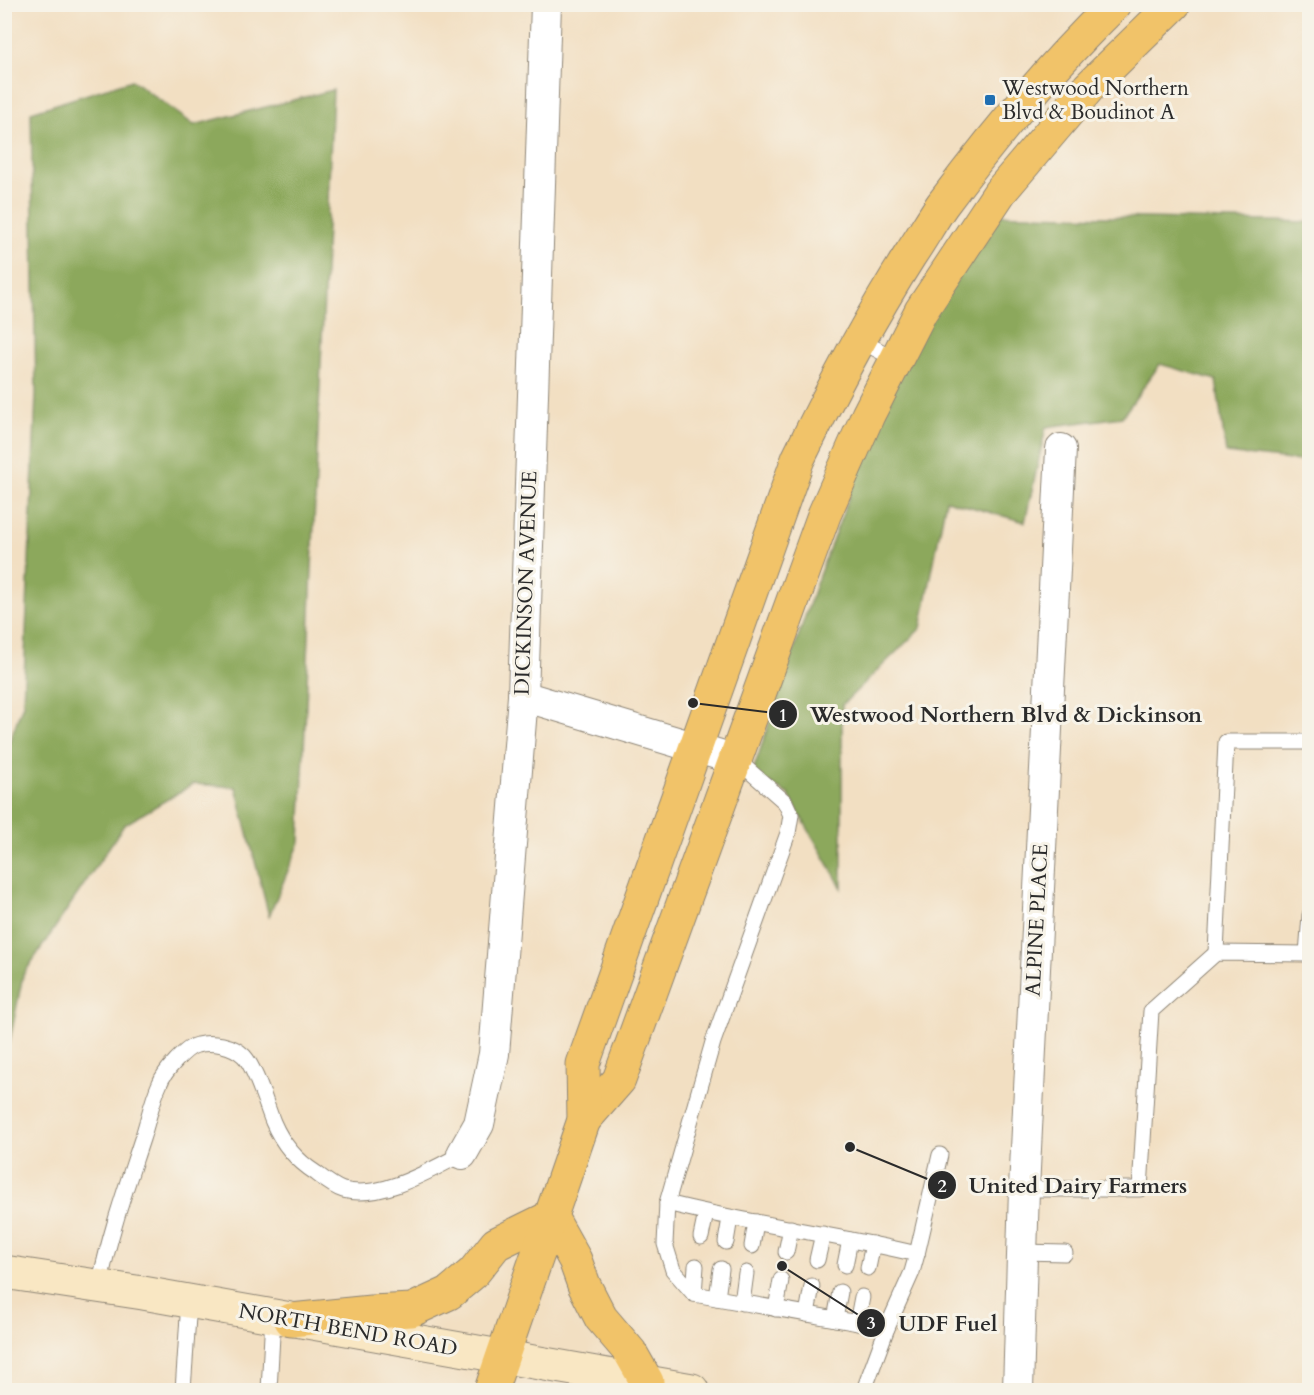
<svg xmlns="http://www.w3.org/2000/svg" width="1314" height="1395" font-family="Cardo,serif">
<rect width="100%" height="100%" fill="#f7f3e8"/>
<filter id="ink" filterUnits="userSpaceOnUse"><feTurbulence type="fractalNoise" baseFrequency=".0167" numOctaves="2"/><feDisplacementMap in="SourceGraphic" scale="12" xChannelSelector="R" yChannelSelector="G"/><feConvolveMatrix kernelMatrix="1 2 1 2 8 2 1 2 1" color-interpolation-filters="sRGB"/></filter>
<filter id="wash" filterUnits="userSpaceOnUse"><feTurbulence type="fractalNoise" baseFrequency=".008" numOctaves="4" result="noise"/><feDisplacementMap in="SourceGraphic" scale="24" xChannelSelector="R" yChannelSelector="G"/><feGaussianBlur stdDeviation="1.35" result="paint"/><feColorMatrix in="noise" values="0 0 0 0 0 0 0 0 0 0 0 0 0 0 0 0 0 1.4 0 .05"/><feComposite in="paint" operator="in"/></filter>
<g filter="url(#wash)">
<rect width="100%" height="100%" fill="#f2dfc2"/>
<!-- forest -->
<g fill="#8ca85b" stroke="#5c6a43" stroke-width="1.5">
<path d="M132,80L194,125L333,90L300,842L269,916L236,787L193,784L124,825L23,975L9,1045L5,1046L4,757L23,704L36,394L31,112Z"/>
<path d="M986,214L1309,222V462L1226,453L1216,380L1160,364L1122,417L1046,427L1025,522L946,500L921,628L842,705V888L788,794L752,774L818,578L849,497L868,415Z"/>
</g>
</g>
<g filter="url(#ink)">
<g fill="none" stroke-linecap="round" stroke-linejoin="round">
<defs>
<g id="lane">
<path d="M859,340L897,360"/>
<path d="M737,760L785,802L791,815L788,833L713,1042L667,1203L665,1244L673,1270L694,1294L887,1328L864,1390"/>
<path d="M1216,953L1226,742H1310"/>
<path d="M1024,1189H1140L1151,1011L1216,953L1307,954L1310,915"/>
<path d="M667,1203C749,1224 834,1234 917,1254L912,1272L887,1328"/>
<path d="M701,1237L706,1213"/>
<path d="M726,1242L730,1218"/>
<path d="M752,1246L756,1222"/>
<path d="M786,1252L791,1228"/>
<path d="M1022,1252L1065,1253"/>
<path d="M917,1254L940,1155"/>
<path d="M817,1260L823,1234"/>
<path d="M845,1265L850,1240"/>
<path d="M868,1268L873,1244"/>
<path d="M99,1287C109,1236 126,1188 142,1139C148,1121 152,1100 160,1083C164,1072 186,1047 197,1045C212,1041 233,1045 244,1056C256,1069 266,1105 273,1122C282,1143 297,1161 316,1173C324,1179 334,1187 343,1190C381,1200 429,1171 462,1154"/>
<path d="M694,1294L696,1266"/>
<path d="M717,1298L721,1269"/>
<path d="M742,1303L746,1273"/>
<path d="M776,1309L781,1280"/>
<path d="M807,1314L812,1286"/>
<path d="M835,1319L840,1292"/>
<path d="M857,1323L862,1297"/>
<path d="M183,1390L189,1302"/>
<path d="M269,1390L273,1317"/>
</g>
<g id="street">
<path d="M523,696L737,760"/>
<path d="M462,1154L479,1124L494,1054L523,696L546,4"/>
<path d="M1018,1390L1024,1189L1061,449"/>
</g>
<path id="secondary" d="M4,1272L143,1293L692,1390"/>
<g id="primary">
<path d="M584,1120L619,1080L824,515L868,415L921,311L1000,192L1089,87L1174,4"/>
<path d="M551,1217L575,1260L584,1285L601,1318L630,1352L647,1382"/>
<path d="M291,1320L371,1312L412,1310L449,1293L473,1273L496,1244L551,1217"/>
<path d="M491,1390L584,1120L583,1064L798,459C832,389 868,321 910,255C921,239 931,221 942,205C994,135 1052,65 1115,4"/>
</g>
</defs>
<!-- lane casing -->
<use href="#lane" stroke="#8e8576" stroke-width="17"/>
<!-- street casing -->
<use href="#street" stroke="#8e8576" stroke-width="32"/>
<!-- secondary casing -->
<use href="#secondary" stroke="#8e8576" stroke-width="35"/>
<!-- primary casing -->
<use href="#primary" stroke="#8e8576" stroke-width="35"/>
<!-- lane -->
<use href="#lane" stroke="#fff" stroke-width="15"/>
<!-- street -->
<use href="#street" stroke="#fff" stroke-width="30"/>
<!-- secondary -->
<use href="#secondary" stroke="#f9e7c3" stroke-width="33"/>
<!-- primary -->
<use href="#primary" stroke="#f1c369" stroke-width="33"/>
</g>
</g>
<!-- markers -->
<rect fill="#1f6fb2" stroke="#f7f3e8" stroke-width="2" x="984" y="94" width="12" height="12" rx="3"/>
<g text-anchor="middle" dominant-baseline="central" stroke-width="6" stroke-linejoin="round" paint-order="stroke">
<!-- poi labels -->
<g font-size="21" fill="#2b2b2b" stroke="#f7f3e8" text-anchor="start">
<text x="1002" y="88">Westwood Northern<tspan x="1002" dy="24">Blvd &amp; Boudinot A</tspan></text>
</g>
<!-- street labels -->
<g font-size="21" fill="#2b2b2b" stroke="#f7f3e8">
<text transform="translate(526 583) rotate(-88)">DICKINSON AVENUE</text>
<text transform="translate(1037 920) rotate(-87)">ALPINE PLACE</text>
<text transform="translate(348 1330) rotate(10)">NORTH BEND ROAD</text>
</g>
</g>
<!-- callouts -->
<path fill="none" stroke="#2b2b2b" stroke-width="2" d="M693 703L783 714M850 1147L942 1185M782 1266L871 1323"/>
<g fill="#2b2b2b" stroke="#f7f3e8" stroke-width="2">
<circle cx="693" cy="703" r="6"/>
<circle cx="850" cy="1147" r="6"/>
<circle cx="782" cy="1266" r="6"/>
<circle cx="783" cy="714" r="15"/>
<circle cx="942" cy="1185" r="15"/>
<circle cx="871" cy="1323" r="15"/>
</g>
<g font-size="18" text-anchor="middle" font-weight="bold" fill="#fff">
<text x="783" y="721">1</text>
<text x="942" y="1192">2</text>
<text x="871" y="1329">3</text>
</g>
<g font-size="22" text-anchor="middle" font-weight="bold" fill="#2b2b2b" stroke="#f7f3e8" stroke-width="6" stroke-linejoin="round" paint-order="stroke">
<text x="1006" y="722">Westwood Northern Blvd &amp; Dickinson</text>
<text x="1078" y="1193">United Dairy Farmers</text>
<text x="948" y="1331">UDF Fuel</text>
</g>
<!-- margin -->
<rect width="1314" height="1395" fill="none" stroke="#f7f3e8" stroke-width="24"/>
</svg>
